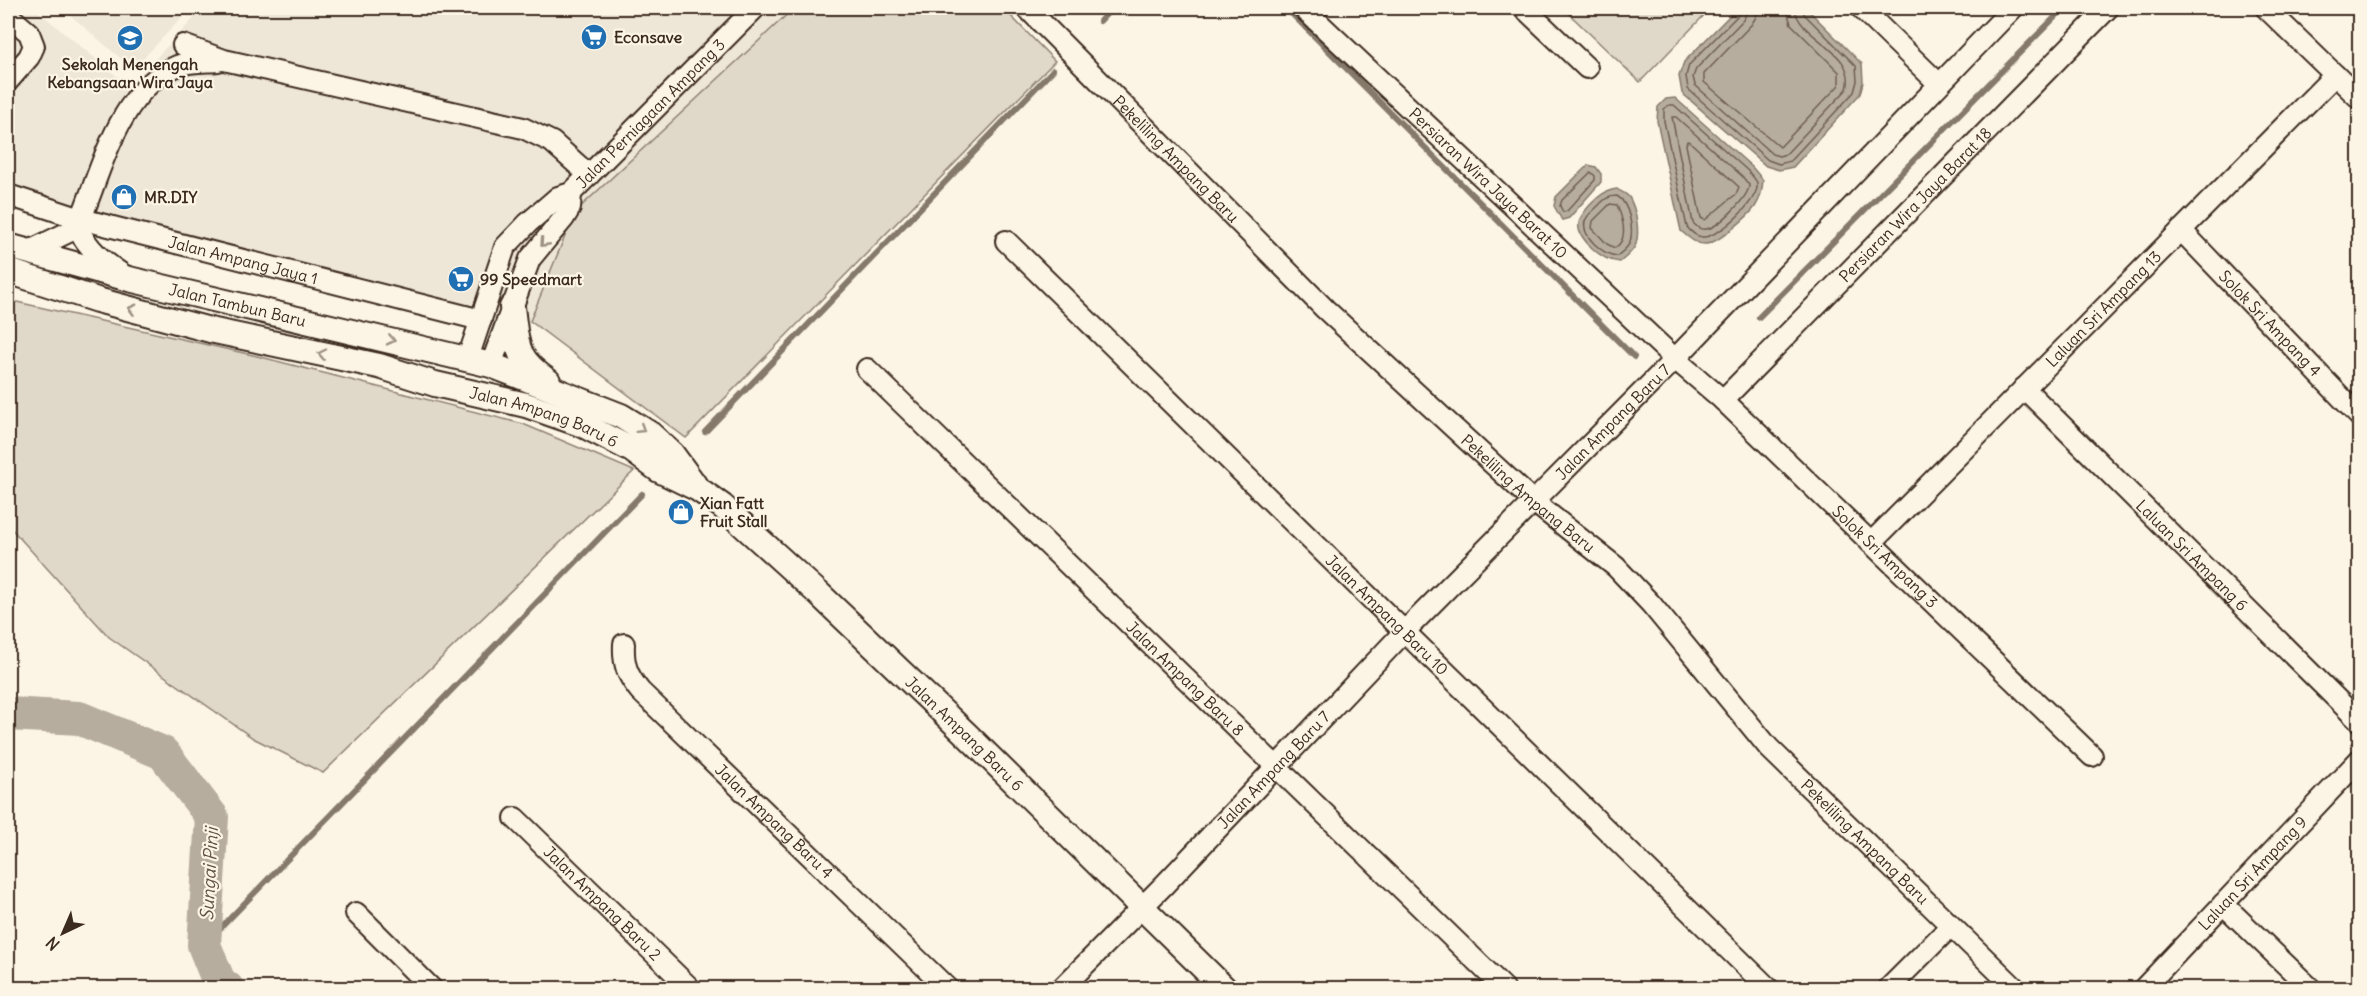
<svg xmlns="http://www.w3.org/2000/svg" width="2367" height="996" font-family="Delius,sans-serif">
<rect width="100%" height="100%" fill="#fcf5e5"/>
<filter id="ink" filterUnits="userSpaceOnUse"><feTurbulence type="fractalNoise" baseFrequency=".0167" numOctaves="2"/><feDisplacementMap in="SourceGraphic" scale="12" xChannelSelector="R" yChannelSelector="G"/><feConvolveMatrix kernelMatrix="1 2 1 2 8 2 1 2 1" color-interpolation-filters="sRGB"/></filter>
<g filter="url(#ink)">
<!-- built -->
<g fill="#eee6d6">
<path d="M8,8H34L129,86L204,8H794L575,212L523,338L8,192Z"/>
<path d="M62,8H191L133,69Z"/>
</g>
<!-- green -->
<g fill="#e0d8c8" stroke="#8e8173" stroke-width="1.5">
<path d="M794,8H1003L1055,61L686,438L530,321L575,212Z"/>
<path d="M1563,8H1711L1640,82Z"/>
<path d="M8,300L257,356L523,424L634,471L323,773L253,738L109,637L8,525Z"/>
</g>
<!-- water -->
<g fill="#b7ad9e" stroke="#85796b" stroke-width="1.5">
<path d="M1737,8H1806L1862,64L1863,82L1860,94L1793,167L1779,170L1766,166L1682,93L1679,76L1684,62Z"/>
<path d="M1675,98L1752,167L1763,180C1762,190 1761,198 1755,207C1748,217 1718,243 1706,244C1696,245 1688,237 1681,231L1657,121L1658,107L1666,99Z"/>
<path d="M1588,165L1596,167L1601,174V182L1569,218L1562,220L1554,206L1556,197Z"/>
<path d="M1617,189C1621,192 1626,193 1629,197C1636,209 1640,231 1636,244C1633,252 1626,257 1620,262C1608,261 1600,256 1592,248C1575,232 1574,222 1590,205C1599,196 1604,191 1617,189Z"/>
</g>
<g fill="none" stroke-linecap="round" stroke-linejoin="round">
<!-- shore -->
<g stroke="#6d5e51" stroke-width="1.5">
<path d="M1740,8L1739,14L1689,65L1686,76L1688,89L1768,160L1779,164L1790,161L1854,92L1857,81L1856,66L1804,14L1803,8"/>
<path d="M1748,8L1744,19L1696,69L1693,77L1695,85L1772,154L1779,156L1786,154L1847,89C1858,51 1797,38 1795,8"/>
<path d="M1757,8L1756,17L1751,25L1704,74V82L1780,147L1839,85V72L1791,24L1786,8"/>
<path d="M1669,105H1674L1748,171C1750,174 1756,179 1757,183C1761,199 1718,239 1702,237C1695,236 1691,232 1687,227L1664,121V109Z"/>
<path d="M1672,117H1676L1742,176L1749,185C1749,197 1718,228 1706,229C1700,230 1697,227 1693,223Z"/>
<path d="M1687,141L1690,142L1739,187L1736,194L1705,220L1701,218L1686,145Z"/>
<path d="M1591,172L1595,176V180L1567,211L1563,212L1560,206L1562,200Z"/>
<path d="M1617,196C1629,203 1634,229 1630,242C1628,248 1622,252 1617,256C1603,255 1581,236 1585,221C1587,215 1593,211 1597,207C1604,200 1607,196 1617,196Z"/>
<path d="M1610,204L1617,205C1623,219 1629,239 1615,248L1607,244L1592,228L1593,221Z"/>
</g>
<!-- stream -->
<g stroke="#85796b" stroke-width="6">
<path d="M1286,8L1634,357"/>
<path d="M1100,21L1112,8"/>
<path d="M1759,317L2064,8"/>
<path d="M705,432L1053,70"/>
<path d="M204,945L642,494"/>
</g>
<!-- river -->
<path stroke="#b7ad9e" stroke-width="34" d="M8,714L79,718L163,753L212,817L204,945L219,982L227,988"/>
<defs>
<g id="minor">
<path id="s1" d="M1027,8L1325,309L1534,502L1616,567L1651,604L1769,748L2015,988"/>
<path id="s2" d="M1303,8L1675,359L1723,400L2092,756"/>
<path d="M1524,8L1587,68"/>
<path d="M1861,8L1939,84"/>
<path d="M2266,8L2360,99"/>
<path d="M8,15L29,33L34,46L29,57L8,81"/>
<path d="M183,45L224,60L523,128L552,142L589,175"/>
<path id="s3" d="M8,195L81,219L481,320"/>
<path d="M77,228C90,250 101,260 122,274"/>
<path id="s4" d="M2181,230L2360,417"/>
<path id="s5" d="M1006,241L1768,988"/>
<path d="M27,252L77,228C101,174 117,91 177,66C189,61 206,62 218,61"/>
<path id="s6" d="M468,358L505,247L528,223L558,197L571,193L755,8"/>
<path d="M491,365L530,259L564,218L570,208L571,193"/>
<path id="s7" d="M867,369L1504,988"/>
<path id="s8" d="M2024,388L2360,722"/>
<path id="s9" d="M1723,400L2108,8"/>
<path id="s10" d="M1871,543L2335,75"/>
<path id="s11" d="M624,644C623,664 627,675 640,691L947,988"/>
<path id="s12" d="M515,818L690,988"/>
<path d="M2223,904L2310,988"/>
<path d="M356,913L431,988"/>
<path id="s13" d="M1062,988L1165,884L1405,631L1675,359L2013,8"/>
<path d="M1889,988L1950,927"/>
<path id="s14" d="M2144,988L2360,759"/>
</g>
<g id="major">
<path id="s15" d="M8,246L129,279L491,365L621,416L650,434L672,454L694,484"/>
<path id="s16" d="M8,271L97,300L210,330L379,366L435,384L526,405L583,425L632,450L659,470L698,489L722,506L818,593L967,735L1224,988"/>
<path d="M512,307C517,345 514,358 548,381"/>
</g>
</defs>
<!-- minor casing -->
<use href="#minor" stroke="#3b2a1e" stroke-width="24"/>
<!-- major casing -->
<use href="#major" stroke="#3b2a1e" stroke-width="28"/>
<!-- minor -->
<use href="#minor" stroke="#fcf5e5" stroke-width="20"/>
<!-- major -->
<use href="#major" stroke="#fcf5e5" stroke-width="24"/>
</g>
<!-- one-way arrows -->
<defs><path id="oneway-chevron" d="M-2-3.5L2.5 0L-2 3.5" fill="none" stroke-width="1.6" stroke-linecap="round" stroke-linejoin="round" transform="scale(1.5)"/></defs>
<g stroke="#9c9082">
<use href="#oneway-chevron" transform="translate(544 243) rotate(132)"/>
<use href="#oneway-chevron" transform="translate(132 309) rotate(-165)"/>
<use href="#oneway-chevron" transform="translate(391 340) rotate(13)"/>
<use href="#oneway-chevron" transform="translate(322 354) rotate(-168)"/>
<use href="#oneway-chevron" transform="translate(641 429) rotate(32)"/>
</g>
</g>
<!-- icons -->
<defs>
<symbol id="supermarket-disc" viewBox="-11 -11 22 22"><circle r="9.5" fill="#1f6fb2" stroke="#fcf5e5"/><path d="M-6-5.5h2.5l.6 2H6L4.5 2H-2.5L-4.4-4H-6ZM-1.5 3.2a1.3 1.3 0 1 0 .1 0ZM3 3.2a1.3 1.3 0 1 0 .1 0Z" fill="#fff"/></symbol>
<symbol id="school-disc" viewBox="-11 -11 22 22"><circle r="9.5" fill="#1f6fb2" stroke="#fcf5e5"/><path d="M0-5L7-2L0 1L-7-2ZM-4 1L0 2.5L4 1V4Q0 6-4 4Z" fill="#fff"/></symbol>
<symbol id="shop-disc" viewBox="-11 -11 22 22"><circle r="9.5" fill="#1f6fb2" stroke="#fcf5e5"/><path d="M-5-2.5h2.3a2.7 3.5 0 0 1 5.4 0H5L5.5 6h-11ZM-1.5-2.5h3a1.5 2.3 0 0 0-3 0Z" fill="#fff"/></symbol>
</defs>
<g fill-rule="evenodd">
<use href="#supermarket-disc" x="579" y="22" width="30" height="30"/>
<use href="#school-disc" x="115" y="23" width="30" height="30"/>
<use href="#shop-disc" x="109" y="182" width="30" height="30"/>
<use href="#supermarket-disc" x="446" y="264" width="30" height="30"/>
<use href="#shop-disc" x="666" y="497" width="30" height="30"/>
</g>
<g text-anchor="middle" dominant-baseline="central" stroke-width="4.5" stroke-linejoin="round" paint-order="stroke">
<!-- poi labels -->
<g font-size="16" font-weight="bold" fill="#3b2a1e" stroke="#fcf5e5" text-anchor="start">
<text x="614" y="37">Econsave</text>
<text x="130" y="64" text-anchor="middle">Sekolah Menengah<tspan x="130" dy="18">Kebangsaan Wira Jaya</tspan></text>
<text x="144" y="197">MR.DIY</text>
<text x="480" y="279">99 Speedmart</text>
<text x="700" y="503">Xian Fatt<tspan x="700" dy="18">Fruit Stall</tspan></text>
</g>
<!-- street labels -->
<g font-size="16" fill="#3b2a1e" stroke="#fcf5e5">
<text stroke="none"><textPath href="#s6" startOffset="316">Jalan Perniagaan Ampang 3</textPath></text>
<text stroke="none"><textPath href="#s1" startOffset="212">Pekeliling Ampang Baru</textPath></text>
<text stroke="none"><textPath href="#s2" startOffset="255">Persiaran Wira Jaya Barat 10</textPath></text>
<text stroke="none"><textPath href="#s9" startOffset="274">Persiaran Wira Jaya Barat 18</textPath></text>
<text stroke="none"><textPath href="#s3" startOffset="244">Jalan Ampang Jaya 1</textPath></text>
<text stroke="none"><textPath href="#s15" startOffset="237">Jalan Tambun Baru</textPath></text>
<text stroke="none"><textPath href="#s10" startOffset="330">Laluan Sri Ampang 13</textPath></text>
<text stroke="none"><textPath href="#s4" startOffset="129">Solok Sri Ampang 4</textPath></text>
<text stroke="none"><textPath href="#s16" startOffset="556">Jalan Ampang Baru 6</textPath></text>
<text stroke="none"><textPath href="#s13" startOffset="790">Jalan Ampang Baru 7</textPath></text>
<text stroke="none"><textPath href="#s1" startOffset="698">Pekeliling Ampang Baru</textPath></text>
<text stroke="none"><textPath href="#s2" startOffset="800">Solok Sri Ampang 3</textPath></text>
<text stroke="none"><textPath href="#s8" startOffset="237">Laluan Sri Ampang 6</textPath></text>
<text stroke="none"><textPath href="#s5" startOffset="534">Jalan Ampang Baru 10</textPath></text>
<text stroke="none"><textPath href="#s7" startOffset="444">Jalan Ampang Baru 8</textPath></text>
<text stroke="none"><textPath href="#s16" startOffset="1090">Jalan Ampang Baru 6</textPath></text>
<text stroke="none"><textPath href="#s13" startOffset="304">Jalan Ampang Baru 7</textPath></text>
<text stroke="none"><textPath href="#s11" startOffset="238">Jalan Ampang Baru 4</textPath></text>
<text stroke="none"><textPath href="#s1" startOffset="1184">Pekeliling Ampang Baru</textPath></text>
<text stroke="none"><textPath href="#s14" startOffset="158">Laluan Sri Ampang 9</textPath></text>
<text stroke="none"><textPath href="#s12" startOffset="122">Jalan Ampang Baru 2</textPath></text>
</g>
<!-- water labels -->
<g font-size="18" font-style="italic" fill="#605144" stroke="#fcf5e5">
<text transform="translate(209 874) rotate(-87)">Sungai Pinji</text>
</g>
</g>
<!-- margin -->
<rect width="2367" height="996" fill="none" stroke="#fcf5e5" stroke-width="30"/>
<rect x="15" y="15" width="2337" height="966" fill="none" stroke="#3b2a1e" stroke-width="2" filter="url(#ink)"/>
<!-- north arrow -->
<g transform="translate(63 933) rotate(224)" stroke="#fcf5e5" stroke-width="4.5" paint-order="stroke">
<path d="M0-4.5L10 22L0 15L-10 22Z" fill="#3b2a1e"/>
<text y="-9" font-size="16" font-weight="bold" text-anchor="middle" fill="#3b2a1e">N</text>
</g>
</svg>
